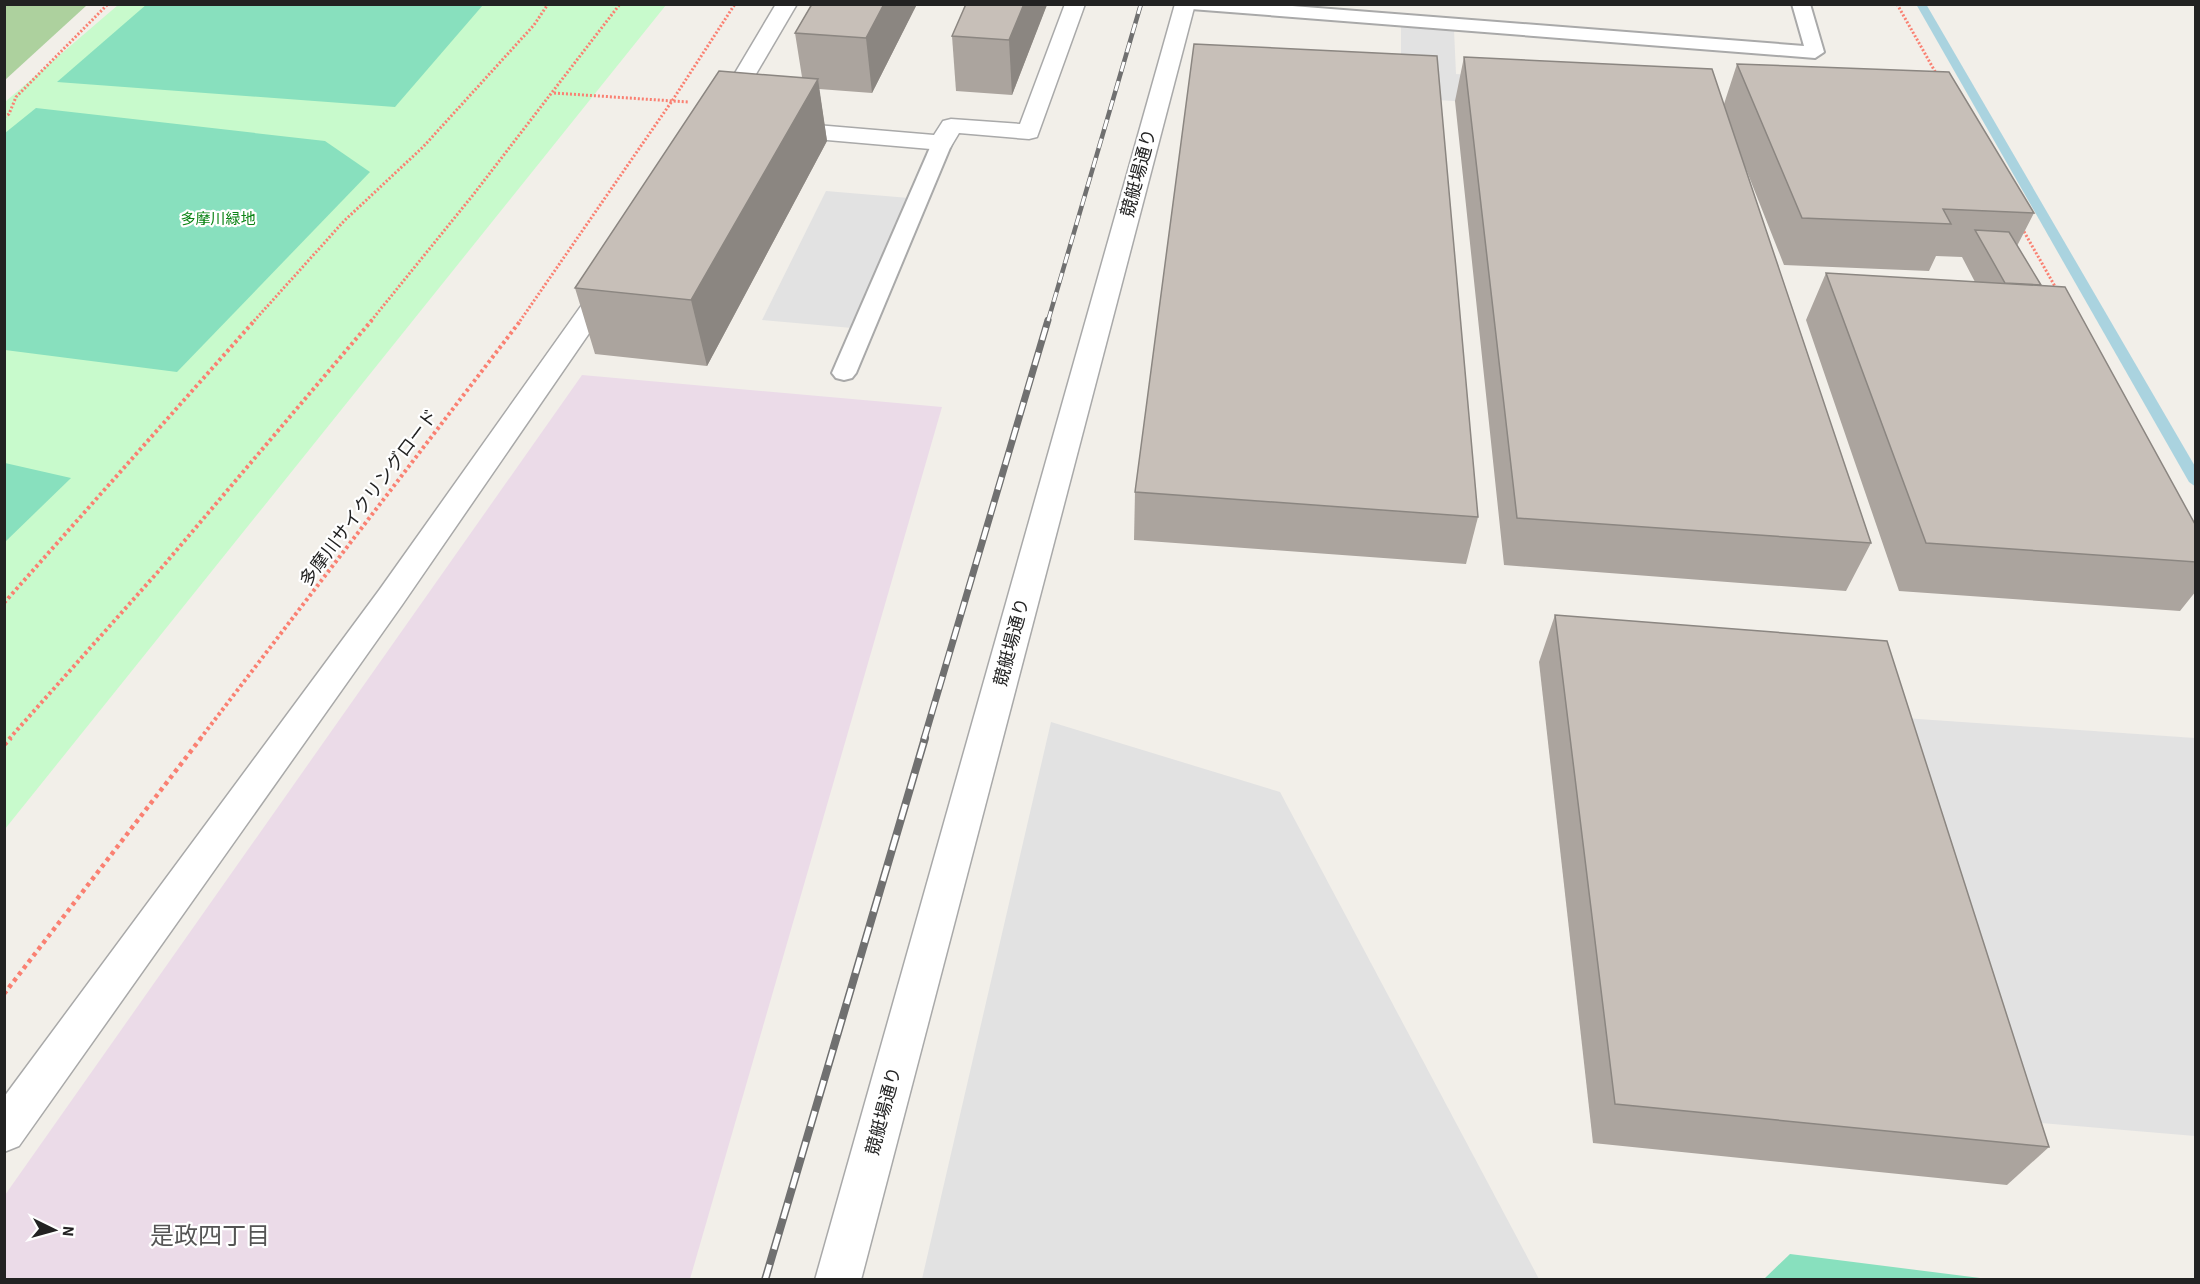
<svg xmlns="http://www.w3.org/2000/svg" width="2200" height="1284" font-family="'Source Sans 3','Noto Sans JP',sans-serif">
<rect width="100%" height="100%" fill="#f2efe9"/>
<!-- industrial -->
<path fill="#ebdbe8" d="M582,375L942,407L690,1279H5V1195Z"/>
<!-- forest -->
<path fill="#add19e" d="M5,4H87V5L5,80Z"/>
<!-- park -->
<path fill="#c8facc" d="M118,5H666L5,829V102Z"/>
<!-- pitch -->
<g fill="#88e0be">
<path d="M147,4H483V5L395,107L57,82Z"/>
<path d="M36,108L325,141L370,172L177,372L5,350V133Z"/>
<path d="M5,463L71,478L5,542L4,463Z"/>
<path d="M1790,1254L1988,1279H1764Z"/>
</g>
<!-- parking -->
<g fill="#e2e2e2">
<path d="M1401,27L1454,30L1456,74L1541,80L1544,107L1211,85L1401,70Z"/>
<path d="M826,191L909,198L852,328L762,320Z"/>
<path d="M1875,716L2195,738V1136L2004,1120Z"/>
<path d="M1051,722L1280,792L1539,1279H922Z"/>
</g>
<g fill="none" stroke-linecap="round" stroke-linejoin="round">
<!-- stream -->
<path fill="#aad3df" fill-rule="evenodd" d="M1916,4H1926L2196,468V487L2189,482Z"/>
<defs>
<g id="service">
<path d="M1182,4H1267L1804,46L1792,4H1810L1824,52L1815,58L1191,9Z"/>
<path d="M942,137L949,139L952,143L856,373L852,378L844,380L836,378L832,373L932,143L935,139Z"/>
</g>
<path id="minor" d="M1065,4H1085L1037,137L1029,139L959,133L950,148L942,150L781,136L773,134L770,129L773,124L781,122L934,135L943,121L951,119L1020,124Z"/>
<g id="tertiary">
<path d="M776,4H797L732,115H716L713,110Z"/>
<path d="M1175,4H1195L861,1280H815Z"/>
<path d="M610,276L619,278L623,284L402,605L19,1146L4,1152V1097L380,589L601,278Z"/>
</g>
</defs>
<!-- service casing -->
<use href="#service" stroke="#a9a9a9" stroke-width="4"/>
<!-- minor casing -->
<use href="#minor" stroke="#a9a9a9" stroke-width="3"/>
<!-- tertiary casing -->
<use href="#tertiary" stroke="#a9a9a9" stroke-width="3"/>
<!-- path-far2 -->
<g stroke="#fa8072" stroke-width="3" stroke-dasharray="2 2" stroke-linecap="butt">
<path d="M1897,4L1937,75"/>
<path d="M554,93L688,102"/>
<path d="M4,117L9,114L16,97L108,4"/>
<path d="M2022,228L2057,290"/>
<path d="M254,321L344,221L423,147L534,25L548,4"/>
<path d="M371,321L473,195L620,4"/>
<path d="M520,321L672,101L735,4"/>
</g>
<!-- path-far1 -->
<g stroke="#fa8072" stroke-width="4" stroke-dasharray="3 3" stroke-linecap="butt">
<path d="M4,603L255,320"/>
<path d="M9,739L164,565L372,320"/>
<path d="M200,739L521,320"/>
</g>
<!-- path -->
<g stroke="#fa8072" stroke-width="4.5" stroke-dasharray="4 4" stroke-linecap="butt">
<path d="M4,745L11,738"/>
<path d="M4,994L201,738"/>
</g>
<!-- service -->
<use href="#service" fill="#fff" fill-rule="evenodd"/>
<!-- minor -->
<use href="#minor" fill="#fff" fill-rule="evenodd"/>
<!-- tertiary -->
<use href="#tertiary" fill="#fff" fill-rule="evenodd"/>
<defs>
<path id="rail-far2" d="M1048,321L1141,4"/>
<path id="rail-far1" d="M924,739L1048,320"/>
<path id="rail" d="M765,1280L925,738"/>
</defs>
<!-- rail-far2 casing -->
<use href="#rail-far2" stroke="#707070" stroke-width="4.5"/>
<!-- rail-far1 casing -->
<use href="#rail-far1" stroke="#707070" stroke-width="7"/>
<!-- rail casing -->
<use href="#rail" stroke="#707070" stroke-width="8"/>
<!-- rail-far2 -->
<use href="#rail-far2" stroke="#fff" stroke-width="3" stroke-dasharray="10" stroke-linecap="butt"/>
<!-- rail-far1 -->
<use href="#rail-far1" stroke="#fff" stroke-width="4.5" stroke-dasharray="13" stroke-linecap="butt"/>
<!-- rail -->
<use href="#rail" stroke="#fff" stroke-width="5" stroke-dasharray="16" stroke-linecap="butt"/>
</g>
<!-- wall -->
<g fill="#aba49e">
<path d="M812,4H917L872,93L819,89L827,141L707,366L595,354L575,288L802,77L795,33Z"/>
<path d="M1047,4L1012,95L956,91L952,36Z"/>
<path d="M1464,57L1724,104L1737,64L2034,213L2017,246L2041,285L2196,526V591L2180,611L1899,591L1806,320L1826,273L1975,282L1962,257L1936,256L1929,271L1784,265L1744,164L1871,543L1846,591L1504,565L1455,101Z"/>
<path d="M1135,492L1478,517L1466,564L1134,540Z"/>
<path d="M1555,615L2049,1147L2007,1185L1593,1143L1539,662Z"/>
</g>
<!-- shaded-wall -->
<g fill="#8b8681">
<path d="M884,4H917L872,93L866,38Z"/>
<path d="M1024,4L1047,5L1012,95L1009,40Z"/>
<path d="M818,79L827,141L707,366L691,300Z"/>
</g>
<!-- building -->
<g fill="#c7bfb8" stroke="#8b8681" stroke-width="1.5">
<path d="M812,4H884L866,38L795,33Z"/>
<path d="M966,4H1024L1009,40L952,36Z"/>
<path d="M1194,44L1437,56L1478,517L1135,492Z"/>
<path d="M1464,57L1712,69L1871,543L1517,518Z"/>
<path d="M1737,64L1949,72L2034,213L1943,209L1951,224L1802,218Z"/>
<path d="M719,71L818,79L691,300L575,288Z"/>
<path d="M1975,230L2009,232L2041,285L2005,283Z"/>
<path d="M1826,273L2065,287L2196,526V562L1926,543Z"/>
<path d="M1555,615L1887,641L2049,1147L1615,1104Z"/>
</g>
<g text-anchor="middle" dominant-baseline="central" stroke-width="4.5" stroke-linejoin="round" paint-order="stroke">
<!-- far-park labels -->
<g font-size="15" fill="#0c8416" stroke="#fff">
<text x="218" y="219">多摩川緑地</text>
</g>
<!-- street labels -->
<g font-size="18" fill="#222" stroke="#fff">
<text transform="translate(1139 173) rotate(-75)">競艇場通り</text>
<text transform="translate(369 498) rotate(-53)">多摩川サイクリングロード</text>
<text transform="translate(1012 642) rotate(-75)">競艇場通り</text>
<text transform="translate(884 1111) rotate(-75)">競艇場通り</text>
</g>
<!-- near-neighbourhood labels -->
<g font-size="24" fill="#555" stroke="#fff">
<text x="210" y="1236">是政四丁目</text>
</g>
</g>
<!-- border -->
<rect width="2200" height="1284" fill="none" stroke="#222222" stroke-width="12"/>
<!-- north arrow -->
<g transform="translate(54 1230) rotate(95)" stroke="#ffffff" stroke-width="4.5" paint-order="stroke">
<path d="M0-4.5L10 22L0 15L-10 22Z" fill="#222222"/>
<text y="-9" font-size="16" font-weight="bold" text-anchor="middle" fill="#222222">N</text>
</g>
</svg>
